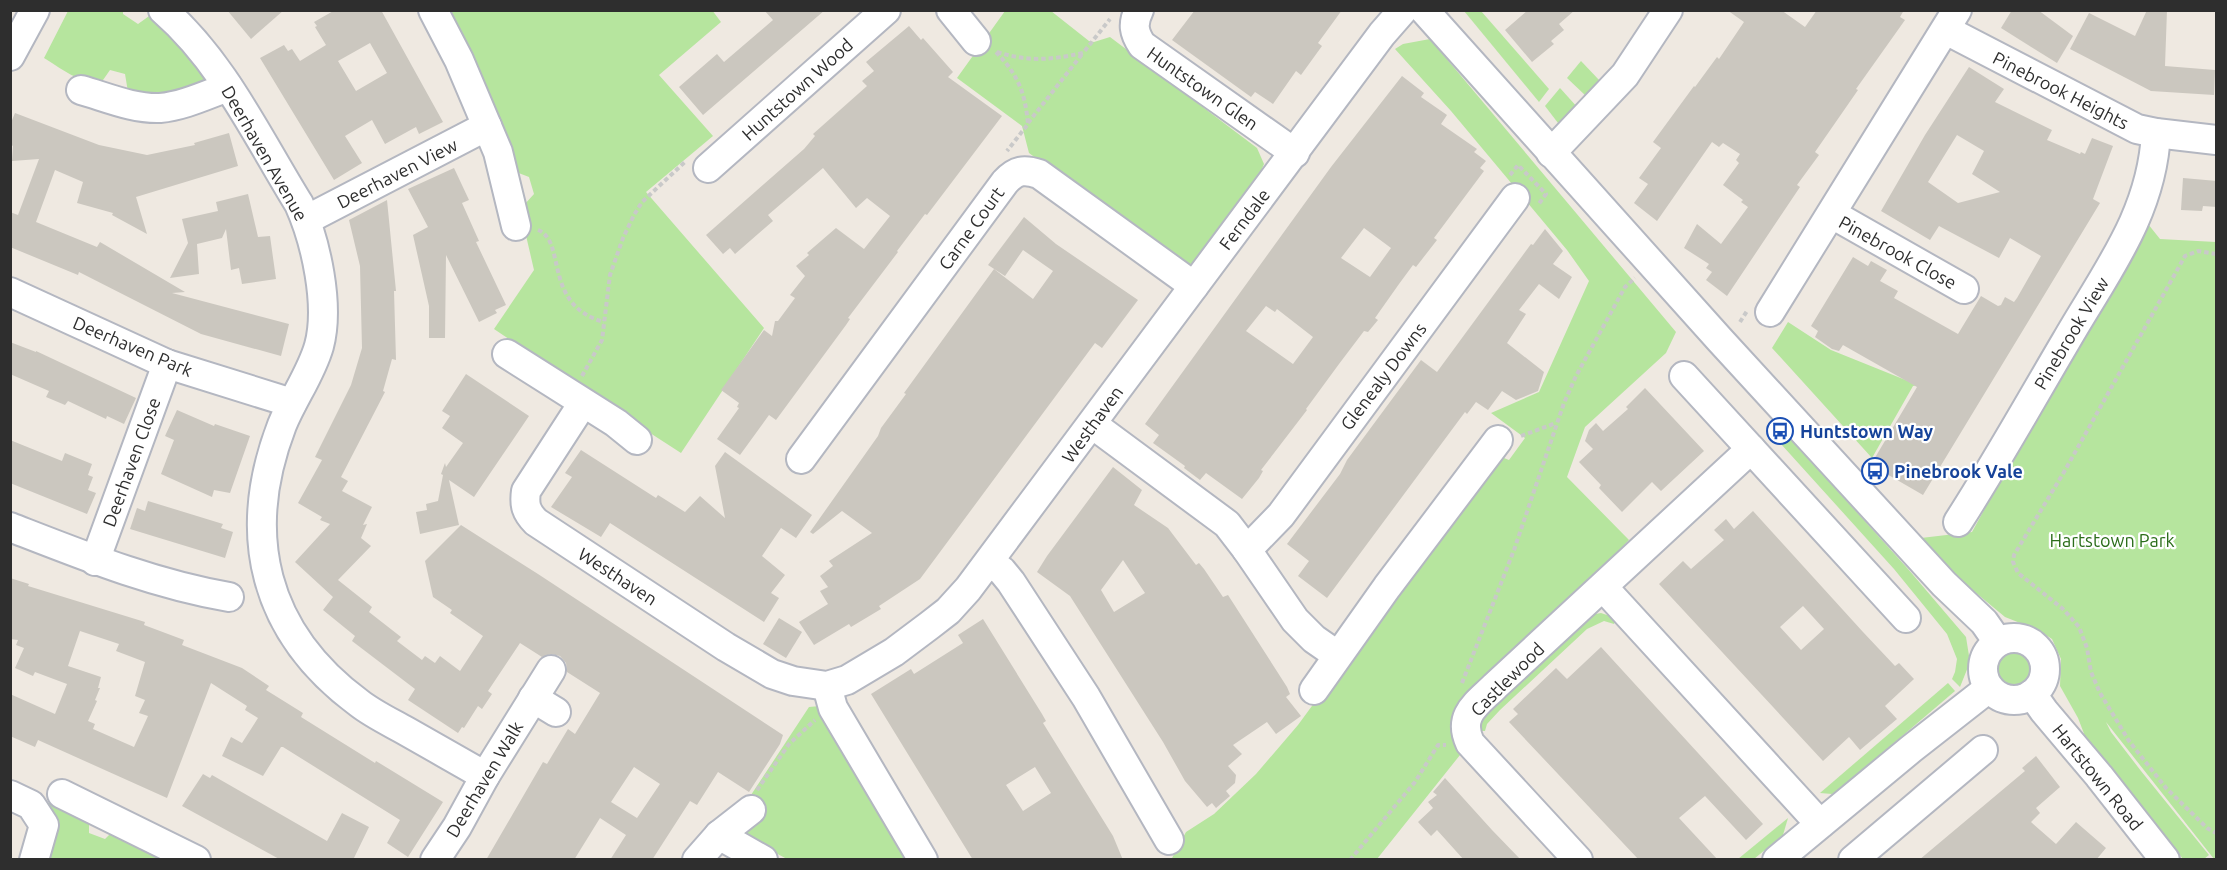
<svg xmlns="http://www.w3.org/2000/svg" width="2227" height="870" font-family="Ubuntu,sans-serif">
<rect width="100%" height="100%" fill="#efe9e1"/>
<!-- green -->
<g fill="#b6e59e">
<path d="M712,10L721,22L659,75L713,136L646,192L764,328L681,453L514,345L515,343L494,329L534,270L521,214L524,205L534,194L529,177L516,172L443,11Z"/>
<path d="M68,11H123V14L138,24L152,14L156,15L205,78C184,102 157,97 128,92L125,74L110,70L103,80C78,84 64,70 44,58Z"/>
<path d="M1005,11H1051L1089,41L1094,42L1110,37L1257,148L1264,164L1261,171L1197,261L1186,266L1178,264L1029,153L1022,126L957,78Z"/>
<path d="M1464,11H1481L1549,89L1539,102Z"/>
<path d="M1430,39L1676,332L1666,353L1585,427L1567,477L1629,540L1604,566L1512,652L1464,750L1377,859L1171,860L1186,832L1214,814L1256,774L1298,725L1492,460L1499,456L1509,460L1525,438L1491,413L1539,392L1589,281L1567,250L1451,111L1395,49L1403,44Z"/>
<path d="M1581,61L1600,81L1586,96L1567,78Z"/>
<path d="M1560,88L1578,108L1563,122L1558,123L1545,106Z"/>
<path d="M2148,224L2160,239L2216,242V859H2214L2106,722L2111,732L2141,771L2209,855L2204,859H2183L2088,744L2078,718L2060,686L2061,659L2052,639L2038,630L2005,617L1946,568L1921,538L1972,532L2045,399Z"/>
<path d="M1788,322L1831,350L1918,385L1913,386L1872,458L1772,348Z"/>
<path d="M1789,437L1908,569L1966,637L1970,662L1960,687L1952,679L1955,672L1957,659L1947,634L1894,569L1781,444Z"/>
<path d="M1601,613L1616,618L1614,624L1604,621L1587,629L1500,710L1487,724L1485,731H1478L1481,715L1589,615Z"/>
<circle cx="2014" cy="668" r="20"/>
<path d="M1948,683L1955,691L1840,789L1832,794L1820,793Z"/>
<path d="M820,706L905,854L903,859H787L744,836L754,809L751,795L809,707Z"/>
<path d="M61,798L89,822V833L105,839L115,829L176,860H46L47,804Z"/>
<path d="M1788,818L1783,835L1754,859H1738Z"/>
</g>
<!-- building -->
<g fill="#cbc7bf" fill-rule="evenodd">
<path d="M227,10H284L251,39Z"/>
<path d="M335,10H381L443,122L419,134L416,127L385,144L372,120L345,136L362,163L334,180L260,58L284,45L288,51L292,49L300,61L326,45L315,27L317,26L314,22ZM370,43L387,73L356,91L338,61Z"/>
<path d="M764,10H825L703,115L679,87L717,54L724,62L773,20Z"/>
<path d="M1195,10H1342L1318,43L1322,46L1301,75L1296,71L1273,104L1255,92L1251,97L1172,40Z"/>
<path d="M1528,10H1575L1559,24L1564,30L1551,41L1554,44L1532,62L1505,30Z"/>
<path d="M1727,10H1781L1805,27L1817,10H1904L1900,17L1905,20L1856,89L1858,90L1815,152L1819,155L1797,185L1800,187L1727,296L1706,280L1712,272L1706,268L1709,264L1684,248L1697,224L1721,244L1748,207L1741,202L1743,200L1723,185L1739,163L1736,160L1740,154L1723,143L1719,147L1712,142L1657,221L1634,203L1648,184L1639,178L1661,148L1653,142L1694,86L1695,87L1717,57L1719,59L1744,22Z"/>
<path d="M2012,10H2038L2073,36L2057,63L2001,28Z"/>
<path d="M2147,10H2167L2165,66L2215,70L2214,95L2151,91L2070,49L2089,13L2135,36Z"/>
<path d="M909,26L921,40L923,38L953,72L948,77L1002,116L927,215L925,214L897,251L898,252L848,318L850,319L846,325L776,420L769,415L740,455L717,439L739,408L737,407L739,403L721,390L764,330L772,336L775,321H778L795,298L790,295L805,276L796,266L809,255L807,253L836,228L864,249L890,216L867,198L856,208L823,168L768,215L773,221L735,254L730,248L723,254L706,235L804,149L815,136L813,134L867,86L862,81L874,71L866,62Z"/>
<path d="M1969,67L2004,89L1995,102L2052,130L2047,140L2080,154L2081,152L2085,154L2092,138L2113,146L2093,199L2100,203L1923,495L1885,473L1873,461L1917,387L1843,345L1839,351L1832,349L1815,337L1818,331L1811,326L1853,257L1868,266L1871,261L1887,270L1880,281L1898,291L1894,298L1958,334L1981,296L1998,306L2001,305L2005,297L2014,302L2017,298L2041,256L2010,238L1999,258L1939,226L1930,240L1881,211L1925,135ZM1957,135L1984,151L1972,174L2000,192L1958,203L1928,182Z"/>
<path d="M1402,76L1424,93L1421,97L1447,115L1441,124L1477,149L1474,152L1486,161L1480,168L1484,171L1434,238L1437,240L1416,267L1413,265L1399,284L1375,318L1378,320L1368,332L1364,331L1339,364L1306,409L1307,410L1261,470L1263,471L1259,478L1242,499L1206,473L1200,480L1184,468L1185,466L1153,443L1159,435L1145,424L1331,167ZM1364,228L1391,248L1370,277L1341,258ZM1266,306L1275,312L1277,309L1313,337L1293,364L1246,331Z"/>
<path d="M15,113L99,145L147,155L195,145L194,143L229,133L238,166L136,197L147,234L112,215L113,213L77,203L83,182L55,170L36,222L97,247L100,242L185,292L172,293L289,324L281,356L201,334L79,272L78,275L10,247V212L18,215L39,159L12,161L13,146L10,144V125Z"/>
<path d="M454,168L469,200L462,203L479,241L476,242L506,305L495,310L497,313L479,322L446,255L445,338H429V306L413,235L428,227L408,189Z"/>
<path d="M2183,178L2217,181V207L2203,206L2202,211L2181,210Z"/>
<path d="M248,194L258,237L270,236L276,279L242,284L239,268L231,270L226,229L222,238L197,244L199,274L170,278L188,243L182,219L218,211L216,202Z"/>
<path d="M387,200L396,291H394L396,360L392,359L383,391L385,392L341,477L348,481L342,491L372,507L363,525L367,524L361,538L371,546L338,580L372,607L369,612L401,637L397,641L422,660L425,656L435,663L440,656L460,671L483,636L450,613L452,610L433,597L425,561L461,525L538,574L783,735L780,744L749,792L718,772L697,805L690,801L652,860H610L626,835L600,818L574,860H486L543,762L547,764L568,729L575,734L600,693L567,672L566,663L560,656L551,654L542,657L520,643L488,691L492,694L482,709L478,706L464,728L462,727L458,733L408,700L415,689L352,641L355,636L323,610L333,597L295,562L330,524L320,520L322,517L298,503L322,460L315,457L351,385L362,348L360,266L349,220ZM634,767L660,784L637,818L611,802Z"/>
<path d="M1024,217L1056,244L1138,300L1102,348L1095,343L920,579L879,606L881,609L851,627L849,624L814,645L799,622L828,604L820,591L828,587L820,576L833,566L829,561L872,533L842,511L813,534L810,532L878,436L881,428L906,394L904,393L994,269L1033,299L1053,271L1023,250L1005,276L988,265Z"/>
<path d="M1545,229L1563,251L1553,264L1572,277L1559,299L1539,284L1519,310L1526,314L1507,343L1544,372L1538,391L1516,400L1502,391L1488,410L1476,402L1467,414L1465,412L1327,598L1298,576L1309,561L1287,544L1340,474L1347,460L1421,360L1437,372L1531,244L1533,245Z"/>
<path d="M10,342L36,352V351L136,398L124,424L107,416L106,419L68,401L65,405L46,397L49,391L10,374Z"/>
<path d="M466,374L529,416L474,497L449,480L459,525L420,534L416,512L427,510L426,504L438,501L443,475L441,474L445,463L446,467L463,443L442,428L450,416L442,411Z"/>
<path d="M1645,388L1704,451L1661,491L1652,482L1622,512L1599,488L1601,485L1579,462L1593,449L1585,441L1589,430L1596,423L1603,431L1628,409L1626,407Z"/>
<path d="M177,410L214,426L215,424L250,436L230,493L214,490L212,497L161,474L174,440L165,436Z"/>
<path d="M10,440L62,461L65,453L92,464L88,475L93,477L88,490L96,493L87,514L10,483Z"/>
<path d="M581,450L656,498L658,495L685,512L700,496L725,518L715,466L725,452L812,515L796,538L781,528L762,556L785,575L771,593L779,598L764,622L610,523L601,537L551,507L572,477L565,473Z"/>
<path d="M1113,467L1142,490L1134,505L1168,528L1196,565L1199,563L1204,569L1223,597L1228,595L1287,687L1290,694L1286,697L1301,716L1276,734L1267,722L1233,745L1242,754L1228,766L1236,775L1235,783L1226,791L1230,796L1216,808L1212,803L1207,807L1185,781L1163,742L1070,596L1037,572L1047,556ZM1123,560L1145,593L1114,612L1101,590Z"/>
<path d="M148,501L223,524L221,528L233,532L225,558L130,529L137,508L145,511Z"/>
<path d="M1753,511L1863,632L1895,666L1899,663L1914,679L1885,706L1897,719L1860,750L1849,737L1823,761L1659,584L1683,561L1691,569L1724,540L1714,530L1726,519L1734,529ZM1803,606L1824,629L1801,650L1780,627Z"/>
<path d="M10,578L29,584L28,586L145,622L144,625L184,640L182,645L242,668L269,686L266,690L303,713L301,717L375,763L376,761L443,802L408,857L387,843L400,820L283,747H281L263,776L222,756L231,737L242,743L258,718L245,710L247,706L211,683L167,798L38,740L35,747L10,736V694L55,714L67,684L35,672L33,676L15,668L24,648L16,645L18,640L10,639ZM80,631L119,644L116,651L145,662L135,696L145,700L139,713L148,716L134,747L93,729L95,724L88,721L97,701L95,700L100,688H98L101,677L68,666Z"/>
<path d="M779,618L802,632L786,658L763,644Z"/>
<path d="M983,619L1042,714L1046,721L1043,723L1113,836L1123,860H973L871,694L911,669L914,674L963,643L958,635ZM1035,767L1051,793L1023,811L1006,785Z"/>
<path d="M1601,647L1763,824L1746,840L1705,796L1679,818L1718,860H1639L1509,722L1518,714L1513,709L1556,668L1567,679Z"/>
<path d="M2036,756L2060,787L2036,808L2040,813L2031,822L2056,844L2076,822L2106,848L2096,860H1919L2025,771L2022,768Z"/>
<path d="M203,774L210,778L212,775L327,841L342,813L369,827L353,860H281L182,806Z"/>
<path d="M1445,778L1492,830L1521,860H1464L1437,830L1431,836L1418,822L1433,808L1428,802L1437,795L1433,792Z"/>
</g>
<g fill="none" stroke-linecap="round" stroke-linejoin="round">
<defs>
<g id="minor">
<path d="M163,10C223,62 258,138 299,204C316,242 330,305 319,346C311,374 293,398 282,425C240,534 263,632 359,703C373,714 390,722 406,731C432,746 459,761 485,776"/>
<path d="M433,10L459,60L498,152L516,226"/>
<path d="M951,10L976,41"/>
<path d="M1139,10C1132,24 1134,33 1142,45L1295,153"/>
<path d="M1424,10L1720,340L1944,584L1984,622L1998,642"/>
<path d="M1946,30L2137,129L2156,133L2216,140"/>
<path d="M10,56L35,10"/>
<path d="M81,90C106,97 133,109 160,108C183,106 206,95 228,87"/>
<path d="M1551,153L1625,75L1668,10"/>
<path d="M708,168L886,10"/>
<path d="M1832,214L1964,289"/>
<path d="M306,220L487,126"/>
<path d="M10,292L167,364L292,403"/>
<path d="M1770,312L1957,10"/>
<path d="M507,354L616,423L637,440"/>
<path d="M1684,376L1906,618"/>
<path d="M583,403L526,491C524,505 526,512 536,522L726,647L772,674L793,681L827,686L847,680L894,652L930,625L948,611L968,589L1382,34L1403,10"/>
<path d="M1092,424L1227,524L1247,550L1295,620L1314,639L1337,655"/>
<path d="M801,459L1005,182C1016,170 1024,169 1039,174L1194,286"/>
<path d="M1958,522C1996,463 2030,402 2066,341C2105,273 2152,215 2156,133"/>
<path d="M10,527C82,555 153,584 229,597"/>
<path d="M1247,550L1281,515L1515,198"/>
<path d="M95,561L167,364"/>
<path d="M990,562L1002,571L1011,582L1086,697L1169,840"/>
<path d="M1603,587L1820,824"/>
<circle cx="2014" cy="669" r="31"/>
<path d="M827,686L833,708L923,860"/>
<path d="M1314,690L1387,587L1498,440"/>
<path d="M2032,694L2044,711L2099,776L2165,860"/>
<path d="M533,698L556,712"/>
<path d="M62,794L196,860"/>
<path d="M10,795L31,805L44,825L34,860"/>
<path d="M719,835L763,860"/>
<path d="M435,860L457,827L485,776L551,670"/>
<path d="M697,860L719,835L751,810"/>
<path d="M1578,860L1470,743C1457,715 1477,704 1495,686L1751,449"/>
<path d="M1777,860L1911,749L1989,688"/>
<path d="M1853,860L1983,750"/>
</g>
</defs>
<!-- minor casing -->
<use href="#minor" stroke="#b4b7c1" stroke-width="32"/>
<!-- path -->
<g stroke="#c9c9c9" stroke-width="4" stroke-dasharray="4.5 3" stroke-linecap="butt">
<path d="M996,52C1018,75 1025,92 1028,124L1007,151"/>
<path d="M997,52C1029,62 1050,60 1083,53L1110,19"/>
<path d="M1028,123L1083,53"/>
<path d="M1510,175L1518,165L1546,194L1538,205"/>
<path d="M538,230C567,241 542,305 604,322"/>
<path d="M2216,254L2198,251L2185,256L2064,472L2014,555L2013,562L2018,573L2063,609L2079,627L2087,648L2091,672L2100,693L2129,741L2166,788L2207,828L2216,833"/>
<path d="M1740,322L1747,311"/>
<path d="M582,376L602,340L610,275L623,238L634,215L642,202L686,161"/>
<path d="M1521,436L1556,423"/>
<path d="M1462,683L1514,550L1564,403L1576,376L1625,287L1635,278"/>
<path d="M757,790L789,744L815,720"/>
<path d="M1350,860L1415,782L1438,745H1446"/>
</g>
<!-- minor -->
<use href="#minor" stroke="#fff" stroke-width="28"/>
</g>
<!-- icons -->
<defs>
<symbol id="bus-ring" viewBox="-11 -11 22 22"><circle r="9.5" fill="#fff" stroke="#1a4fb4" stroke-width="1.5"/><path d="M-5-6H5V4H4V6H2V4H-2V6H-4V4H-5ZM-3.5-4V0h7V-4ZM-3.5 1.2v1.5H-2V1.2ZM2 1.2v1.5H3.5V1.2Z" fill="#1a4fb4"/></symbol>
</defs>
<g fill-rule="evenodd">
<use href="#bus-ring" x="1765" y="416" width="30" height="30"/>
<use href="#bus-ring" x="1860" y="456" width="30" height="30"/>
</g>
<g text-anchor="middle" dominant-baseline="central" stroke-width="4.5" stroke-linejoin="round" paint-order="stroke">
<!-- street labels -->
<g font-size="18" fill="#2e2e2e" stroke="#fff">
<text transform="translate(1203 88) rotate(35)">Huntstown Glen</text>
<text transform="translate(797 89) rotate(-42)">Huntstown Wood</text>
<text transform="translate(2061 90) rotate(27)">Pinebrook Heights</text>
<text transform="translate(265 153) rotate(60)">Deerhaven Avenue</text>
<text transform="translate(397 173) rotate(-27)">Deerhaven View</text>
<text transform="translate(1244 219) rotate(-53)">Ferndale</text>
<text transform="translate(971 228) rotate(-54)">Carne Court</text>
<text transform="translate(1898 252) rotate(29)">Pinebrook Close</text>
<text transform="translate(2071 333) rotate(-59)">Pinebrook View</text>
<text transform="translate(133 346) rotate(23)">Deerhaven Park</text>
<text transform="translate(1383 376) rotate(-53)">Glenealy Downs</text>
<text transform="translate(1092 424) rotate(-54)">Westhaven</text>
<text transform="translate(131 462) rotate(-70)">Deerhaven Close</text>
<text transform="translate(618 576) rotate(33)">Westhaven</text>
<text transform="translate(1507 679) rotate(-45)">Castlewood</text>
<text transform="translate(2098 777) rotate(51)">Hartstown Road</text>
<text transform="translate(484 779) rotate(-59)">Deerhaven Walk</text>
</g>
<!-- transit labels -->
<g font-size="18" font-weight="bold" fill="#164399" stroke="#fff" text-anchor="start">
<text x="1800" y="431">Huntstown Way</text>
<text x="1894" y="471">Pinebrook Vale</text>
</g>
<!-- park labels -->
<g font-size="18" fill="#2c6e1b" stroke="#fff">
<text x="2112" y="540">Hartstown Park</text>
</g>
</g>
<!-- border -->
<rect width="2227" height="870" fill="none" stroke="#2e2e2e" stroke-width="24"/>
</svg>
